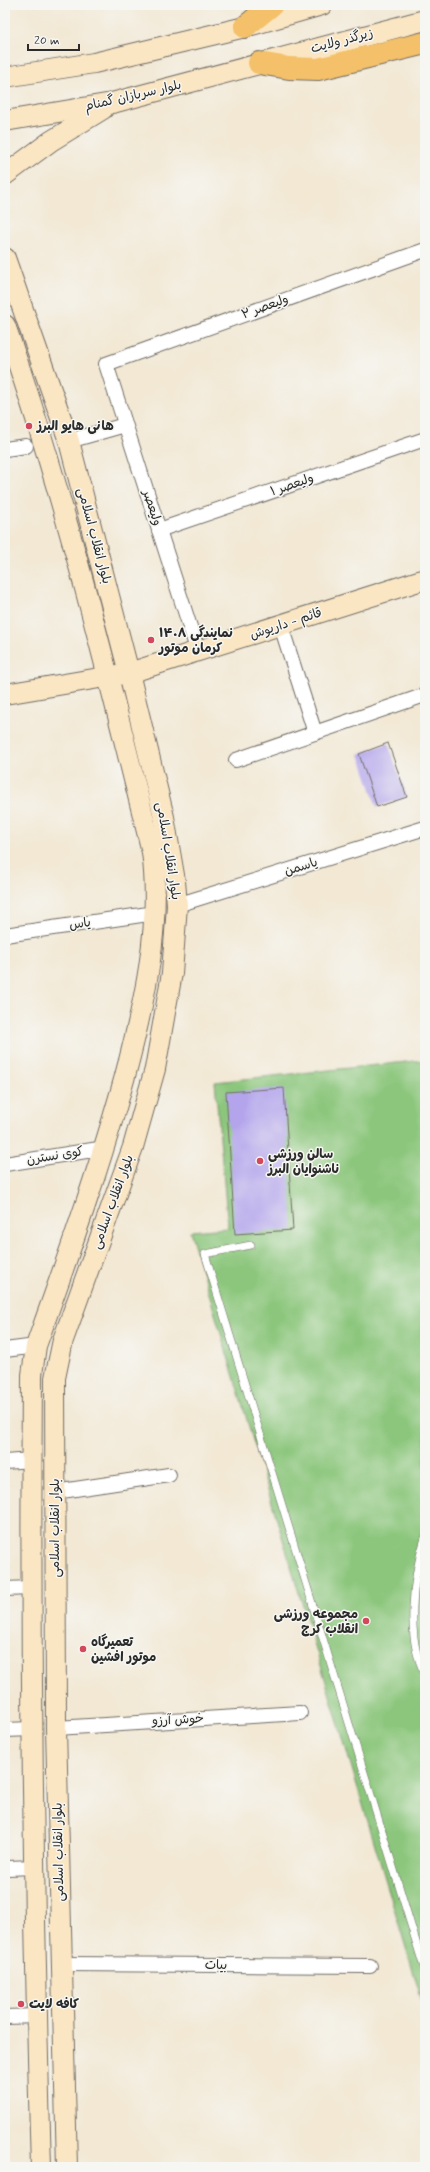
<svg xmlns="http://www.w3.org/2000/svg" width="430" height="2172" font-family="Mynerve,'Playpen Sans Arabic',sans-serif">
<rect width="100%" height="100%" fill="#f6f6f2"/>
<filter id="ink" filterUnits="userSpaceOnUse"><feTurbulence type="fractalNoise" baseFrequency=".025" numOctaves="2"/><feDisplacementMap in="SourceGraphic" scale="8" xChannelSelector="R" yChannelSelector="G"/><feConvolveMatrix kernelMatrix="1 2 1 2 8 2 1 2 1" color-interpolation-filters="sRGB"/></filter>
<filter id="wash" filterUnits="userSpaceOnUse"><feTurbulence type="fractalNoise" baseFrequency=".012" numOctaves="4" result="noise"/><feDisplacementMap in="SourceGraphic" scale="16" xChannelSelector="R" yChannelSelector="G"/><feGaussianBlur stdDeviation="0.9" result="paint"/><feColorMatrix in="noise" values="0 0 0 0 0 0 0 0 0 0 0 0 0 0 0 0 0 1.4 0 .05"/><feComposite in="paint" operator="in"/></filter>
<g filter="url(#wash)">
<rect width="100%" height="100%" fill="#f2e8d4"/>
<!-- green -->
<path fill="#8bc67b" stroke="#5b7853" d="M425,1060V2011L190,1231L228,1228L215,1082Z"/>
<g id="blocks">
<!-- building -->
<g fill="#b3a4ec">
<path d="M388,743L407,797L377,807L359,754Z"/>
<path d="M284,1088L293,1230L235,1234L226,1092Z"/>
</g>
</g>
</g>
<g filter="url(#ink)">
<use href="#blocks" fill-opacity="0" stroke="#716d66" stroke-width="1"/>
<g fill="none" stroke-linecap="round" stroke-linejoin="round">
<defs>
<g id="service">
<path d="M251,1245L205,1254L425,1971"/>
<path d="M425,1538C413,1576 405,1638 425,1674"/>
</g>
<g id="minor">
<path d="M69,441L125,425"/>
<path d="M5,449L26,446"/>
<path d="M159,530L425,439"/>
<path d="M281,626L315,733"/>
<path d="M198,652L106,364L425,250"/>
<path d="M236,760L425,695"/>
<path d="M177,905L425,828"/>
<path d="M5,935L155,913"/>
<path d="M5,1164L105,1148"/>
<path d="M5,1350L36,1346"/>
<path d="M5,1462L31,1460"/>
<path d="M55,1492L169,1475"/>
<path d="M5,1589L31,1588"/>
<path d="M56,1728L300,1713"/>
<path d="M5,1730L32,1729"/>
<path d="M7,1868L35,1867"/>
<path d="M62,1964L370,1966"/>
<path d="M5,2017L37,2016"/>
</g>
<g id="secondary">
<path d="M5,77L94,63L245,27L322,5"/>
<path d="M5,121L112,103L425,20"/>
<path d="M5,175L51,141L103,109"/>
<path d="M5,258L69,441L129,673L164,817L175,881L177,905L172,973L155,1069L133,1147L63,1340L55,1378L56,1728L67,2167"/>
<path d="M5,325C65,497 108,675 152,852C162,926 144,1004 125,1076C100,1167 68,1256 36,1346L32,1375C30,1639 33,1903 41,2167"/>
<path d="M5,694L129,673L425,579"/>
</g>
<g id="primary">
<path d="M245,27L272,5"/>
<path d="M259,63L289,68L318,69L425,43"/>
</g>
</defs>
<!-- service casing -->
<use href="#service" stroke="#716d66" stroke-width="8"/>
<!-- minor casing -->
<use href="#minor" stroke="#716d66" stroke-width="16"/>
<!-- secondary casing -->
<use href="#secondary" stroke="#716d66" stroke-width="22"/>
<!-- primary casing -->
<use href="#primary" stroke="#716d66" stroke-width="24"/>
<!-- service -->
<use href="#service" stroke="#fff" stroke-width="7"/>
<!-- minor -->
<use href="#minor" stroke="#fff" stroke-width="14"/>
<!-- secondary -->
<use href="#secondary" stroke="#fbe6c4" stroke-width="20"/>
<!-- primary -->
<use href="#primary" stroke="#f4c16b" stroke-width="22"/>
</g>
</g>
<!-- markers -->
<g fill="#d1495b" stroke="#f6f6f2" stroke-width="1.5">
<circle cx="29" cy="426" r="4"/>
<circle cx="151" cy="640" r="4"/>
<circle cx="260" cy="1161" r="4"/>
<circle cx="366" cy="1621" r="4"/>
<circle cx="83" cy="1649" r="4"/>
<circle cx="21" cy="2004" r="4"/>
</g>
<g text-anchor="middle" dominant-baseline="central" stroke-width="3" stroke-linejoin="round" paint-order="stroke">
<!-- street labels -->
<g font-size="13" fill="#2b2b2b" stroke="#f6f6f2">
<text transform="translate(342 41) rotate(-15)">زیرگذر ولایت</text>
<text transform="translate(133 96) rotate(-13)">بلوار سربازان گمنام</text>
<text transform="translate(265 307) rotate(-20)">ولیعصر ۲</text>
<text transform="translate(292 485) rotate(-19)">ولیعصر ۱</text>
<text transform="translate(152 508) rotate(72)">ولیعصر</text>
<text transform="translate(94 536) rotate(75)">بلوار انقلاب اسلامی</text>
<text transform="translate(286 624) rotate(-18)">قائم - داریوش</text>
<text transform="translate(168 851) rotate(81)">بلوار انقلاب اسلامی</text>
<text transform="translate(301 867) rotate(-17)">یاسمن</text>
<text transform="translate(80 924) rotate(-8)">یاس</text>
<text transform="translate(55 1156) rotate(-9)">کوی نسترن</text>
<text transform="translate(113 1202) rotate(-70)">بلوار انقلاب اسلامی</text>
<text transform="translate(55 1528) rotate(-90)">بلوار انقلاب اسلامی</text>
<text transform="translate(178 1720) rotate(-3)">خوش آرزو</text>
<text transform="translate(59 1852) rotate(-91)">بلوار انقلاب اسلامی</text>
<text x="216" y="1965">بیات</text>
</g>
<!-- poi labels -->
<g font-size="13" font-weight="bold" fill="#2b2b2b" stroke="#f6f6f2" text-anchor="start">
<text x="37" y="426">هانی هایو البرز</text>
<text x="159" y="633">نمایندگی ۱۴۰۸<tspan x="159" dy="15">کرمان موتور</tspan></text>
<text x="268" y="1154">سالن ورزشی<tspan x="268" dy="15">ناشنوایان البرز</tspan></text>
<text x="358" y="1614" text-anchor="end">مجموعه ورزشی<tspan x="358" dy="15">انقلاب کرج</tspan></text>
<text x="91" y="1642">تعمیرگاه<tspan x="91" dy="15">موتور افشین</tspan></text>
<text x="29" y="2004">کافه لایت</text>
</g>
</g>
<!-- margin -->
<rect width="430" height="2172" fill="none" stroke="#f6f6f2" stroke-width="20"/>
<!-- scale -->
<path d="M28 44v6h51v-6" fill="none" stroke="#2b2b2b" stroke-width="2"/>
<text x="34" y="44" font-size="12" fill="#2b2b2b" stroke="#f6f6f2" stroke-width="3" paint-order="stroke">20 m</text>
</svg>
